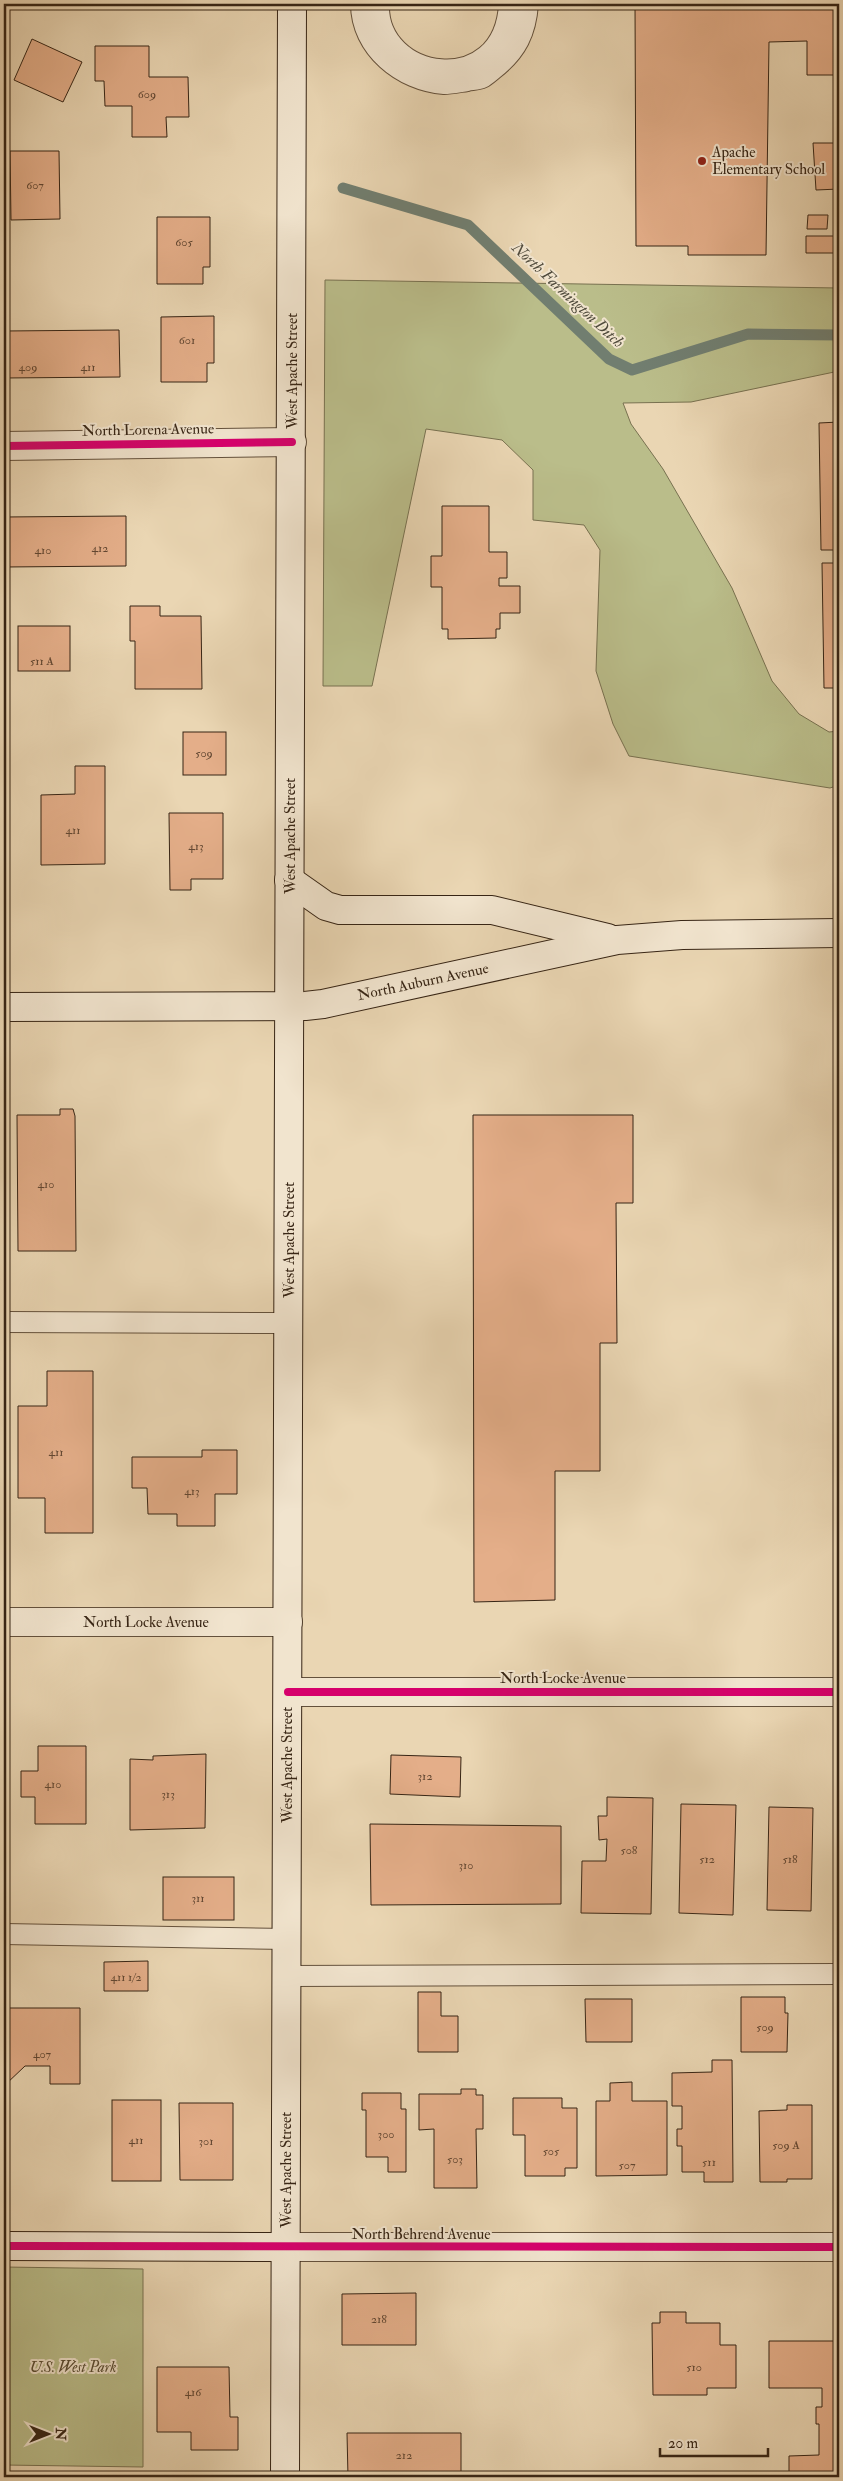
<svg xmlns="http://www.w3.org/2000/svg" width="843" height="2481" font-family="'IM FELL Double Pica',serif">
<rect width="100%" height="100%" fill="#ead6b3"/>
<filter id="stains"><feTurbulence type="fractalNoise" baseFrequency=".004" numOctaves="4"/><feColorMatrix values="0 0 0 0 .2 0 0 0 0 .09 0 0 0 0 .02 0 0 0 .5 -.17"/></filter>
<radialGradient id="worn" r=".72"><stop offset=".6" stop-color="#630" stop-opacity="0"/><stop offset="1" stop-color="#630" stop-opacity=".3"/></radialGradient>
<!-- green -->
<g fill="#babd8a" stroke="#787150">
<path d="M325,280L839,288V371L691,402L623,403L631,424L663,469L732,588L772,681L799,714L829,732L839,731V785L830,788L629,756L613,724L596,671L600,550L584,525L533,520V470L502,440L426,429L372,686H323Z"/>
<path d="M4,2267L143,2269V2467L4,2465Z"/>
</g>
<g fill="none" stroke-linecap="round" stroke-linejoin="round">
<!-- stream -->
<path stroke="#717e70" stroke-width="11" d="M343,188L468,225L609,359L632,370L748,334L839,335"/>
</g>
<!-- building -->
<g fill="#e4ae89" stroke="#372515">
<path d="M4,4H8L7,38H4Z"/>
<path d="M635,4H839V75H807V41L769,42L766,255H688V246H636Z"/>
<path d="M32,39L82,62L63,102L14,80Z"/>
<path d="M95,46H149V77H188L189,117H166L167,137H132V106H105L104,81H95Z"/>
<path d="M813,143H839V189L816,190Z"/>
<path d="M10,151H59L60,219L11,220Z"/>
<path d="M808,215H828L827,229H807Z"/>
<path d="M157,217H210V267H203V284H157Z"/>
<path d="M806,236H835L834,253H806Z"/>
<path d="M214,316V363H207V382H161V317Z"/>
<path d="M119,330L120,377L4,378V331Z"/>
<path d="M839,422V550H821L819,423Z"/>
<path d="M442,506H489V552H507V578H499V586H520V613H500V629H496V638L448,639V629H442V587H431V556H442Z"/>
<path d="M126,516V566L4,567V517Z"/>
<path d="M822,563H839V688H824Z"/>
<path d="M130,606H160V616H201L202,689H135V641H130Z"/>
<rect x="18" y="626" width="52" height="45"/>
<rect x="183" y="732" width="43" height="43"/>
<path d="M75,766H105V864L41,865V795L75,794Z"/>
<path d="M169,813H223V879H191V890H170Z"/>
<path d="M60,1109H73L75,1116L76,1251H18L17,1115H60Z"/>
<path d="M473,1115H633V1203H616L617,1343H600V1471H555V1600L474,1602Z"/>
<path d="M47,1371H93V1533H45V1498H18V1406H47Z"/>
<path d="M202,1450H237V1494H215V1526H177V1514H148L147,1488H132V1457H202Z"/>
<path d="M38,1746H86V1824H35V1797H21V1771H38Z"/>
<path d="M206,1754L205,1828L130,1830V1759L153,1760V1756Z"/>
<path d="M391,1755L461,1757L460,1797L390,1794Z"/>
<path d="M607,1797L653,1798L651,1914L581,1913L582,1861H606L607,1839L599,1840L598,1816H607Z"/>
<path d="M681,1804L736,1805L733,1915L679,1913Z"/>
<path d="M769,1807L813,1808L811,1911L767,1910Z"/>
<path d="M370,1824L561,1826V1904L371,1905Z"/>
<rect x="4" y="1830" width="5" height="34"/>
<rect x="163" y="1877" width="71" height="43"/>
<path d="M148,1961V1991H104V1962Z"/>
<path d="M418,1992H441V2016H458V2052H418Z"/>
<path d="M741,1997H785V2013H788L787,2052H741Z"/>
<path d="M585,1999H632V2042H586Z"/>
<path d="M7,2008H80V2084H50V2066H25L5,2085L4,2084V2041L7,2038Z"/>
<path d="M712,2060H732L733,2182H704V2172H682V2146H677V2129H682V2106H672V2073L712,2072Z"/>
<path d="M632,2082V2101H667V2175L596,2176V2101H610V2083Z"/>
<path d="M461,2089H476V2095H483V2129H476L477,2188H434V2129L419,2130V2094H461Z"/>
<path d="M362,2093H401V2109H406V2172H388V2157H366V2110H362Z"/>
<path d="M513,2098H562V2108H577V2168H565V2176H525V2135H513Z"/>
<rect x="112" y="2100" width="49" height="81"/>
<path d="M179,2103H233V2180H180Z"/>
<path d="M787,2105H812V2179H787V2182H760L759,2111L787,2110Z"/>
<path d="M416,2293V2345H342V2294Z"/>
<path d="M660,2312H686V2323H720V2345H736V2388H707V2395H653L652,2323H660Z"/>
<path d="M769,2341H836V2377H839V2477H789V2456L819,2455V2424H816V2407H822V2388H769Z"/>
<path d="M157,2367H229L230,2417H238V2450H191V2432H157Z"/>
<path d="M347,2433H461V2477H348Z"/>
</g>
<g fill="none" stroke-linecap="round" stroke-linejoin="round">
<defs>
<g id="lane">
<path d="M361,4C361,48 402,81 444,84C451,84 460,82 467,81C471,80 478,80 482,78C486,76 490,72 494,69C517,51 526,32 528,4"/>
<path d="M379,4C376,81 504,101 509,4"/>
<path d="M4,1322L288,1323"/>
<path d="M4,1934L287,1939"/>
<path d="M287,1976L839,1974"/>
</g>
<g id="street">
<path d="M4,446L292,442"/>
<path d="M4,1622H288"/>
<path d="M288,1692H839"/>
<path d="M286,2247H839"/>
</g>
<g id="secondary">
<path d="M289,880L326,906L340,910H492L608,938"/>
<path d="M4,1007L305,1006L323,1004L617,940L682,935L839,933"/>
<path d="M4,2246L286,2247"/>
<path d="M285,2477L292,4"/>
</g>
</defs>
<!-- lane casing -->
<use href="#lane" stroke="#64513c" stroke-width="22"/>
<!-- street casing -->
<use href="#street" stroke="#64513c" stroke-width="30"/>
<!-- secondary casing -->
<use href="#secondary" stroke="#372515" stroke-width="30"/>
<!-- lane -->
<use href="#lane" stroke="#f1e4ce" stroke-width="20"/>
<!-- street -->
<use href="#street" stroke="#f1e4ce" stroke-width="28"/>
<!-- secondary -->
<use href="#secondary" stroke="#f1e4ce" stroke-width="28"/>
<defs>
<g id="cycleway">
<path d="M4,446L292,442"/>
<path d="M288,1692H839"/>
<path d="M4,2246L839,2247"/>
</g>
</defs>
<!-- cycleway casing -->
<use href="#cycleway" stroke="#f1e4ce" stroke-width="11"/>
<!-- cycleway -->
<use href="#cycleway" stroke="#d6006c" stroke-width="8"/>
</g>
<!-- markers -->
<circle fill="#8f2418" stroke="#f1e4ce" stroke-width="2" cx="702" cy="161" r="5"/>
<g text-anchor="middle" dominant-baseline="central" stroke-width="4" stroke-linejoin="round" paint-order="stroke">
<!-- number labels -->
<g font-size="12" fill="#624732">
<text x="147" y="94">609</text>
<text x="35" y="185">607</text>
<text x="184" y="242">605</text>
<text x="187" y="340">601</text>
<text x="28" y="367">409</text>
<text x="88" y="367">411</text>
<text x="100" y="548">412</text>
<text x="43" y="550">410</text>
<text x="42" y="661">511 A</text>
<text x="204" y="753">509</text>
<text x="73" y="830">411</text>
<text x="196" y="846">413</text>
<text x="46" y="1184">410</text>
<text x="56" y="1452">411</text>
<text x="192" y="1491">413</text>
<text x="425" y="1776">312</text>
<text x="53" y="1784">410</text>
<text x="168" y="1794">313</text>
<text x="629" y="1850">508</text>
<text x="707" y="1859">512</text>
<text x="790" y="1859">518</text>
<text x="466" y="1865">310</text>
<text x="198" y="1898">311</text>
<text x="126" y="1977">411 1/2</text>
<text x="765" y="2027">509</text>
<text x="42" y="2054">407</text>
<text x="386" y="2134">300</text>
<text x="136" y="2140">411</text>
<text x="206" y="2141">301</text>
<text x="786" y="2145">509 A</text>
<text x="551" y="2151">505</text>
<text x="455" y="2159">503</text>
<text x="709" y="2162">511</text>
<text x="627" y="2165">507</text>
<text x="379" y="2319">218</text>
<text x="694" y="2367">510</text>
<text x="193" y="2392">416</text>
<text x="404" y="2455">212</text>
</g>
<!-- poi labels -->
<g font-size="15" fill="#372515" stroke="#f1e4ce" text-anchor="start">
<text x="712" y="152">Apache<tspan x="712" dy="17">Elementary School</tspan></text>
</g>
<!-- street labels -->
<g font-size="15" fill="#372515" stroke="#f1e4ce">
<text transform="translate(292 371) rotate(-90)">West Apache Street</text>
<text transform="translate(148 430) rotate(-1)">North Lorena Avenue</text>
<text transform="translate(290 836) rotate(-90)">West Apache Street</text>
<text transform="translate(423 982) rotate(-12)">North Auburn Avenue</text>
<text transform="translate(289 1240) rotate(-90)">West Apache Street</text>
<text x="146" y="1622">North Locke Avenue</text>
<text x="563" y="1678">North Locke Avenue</text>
<text transform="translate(287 1765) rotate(-90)">West Apache Street</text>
<text transform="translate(286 2170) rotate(-90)">West Apache Street</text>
<text x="421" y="2234">North Behrend Avenue</text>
</g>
<!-- park labels -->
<g font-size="15" font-style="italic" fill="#584b32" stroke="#f1e4ce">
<text x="73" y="2367">U.S. West Park</text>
</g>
<!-- water labels -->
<g font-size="16" font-style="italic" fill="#4f4a3b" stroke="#f1e4ce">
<text transform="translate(568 295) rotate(43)">North Farmington Ditch</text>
</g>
</g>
<!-- margin -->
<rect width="843" height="2481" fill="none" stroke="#ead6b3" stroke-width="20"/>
<rect x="5" y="5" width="833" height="2471" fill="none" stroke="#372515" stroke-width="2.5"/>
<rect x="10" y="10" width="823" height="2461" fill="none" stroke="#372515"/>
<!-- north arrow -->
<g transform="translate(48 2434) rotate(90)" stroke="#f1e4ce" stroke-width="4" paint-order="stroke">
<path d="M0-4L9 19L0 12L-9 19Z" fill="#372515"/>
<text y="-8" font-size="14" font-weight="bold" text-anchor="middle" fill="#372515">N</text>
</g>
<!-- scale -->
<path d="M660 2448v8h108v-8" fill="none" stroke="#372515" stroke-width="2.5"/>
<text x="668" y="2448" font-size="15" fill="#372515" stroke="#f1e4ce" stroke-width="4" paint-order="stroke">20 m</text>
<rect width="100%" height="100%" filter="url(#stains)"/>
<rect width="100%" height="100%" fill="url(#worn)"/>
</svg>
